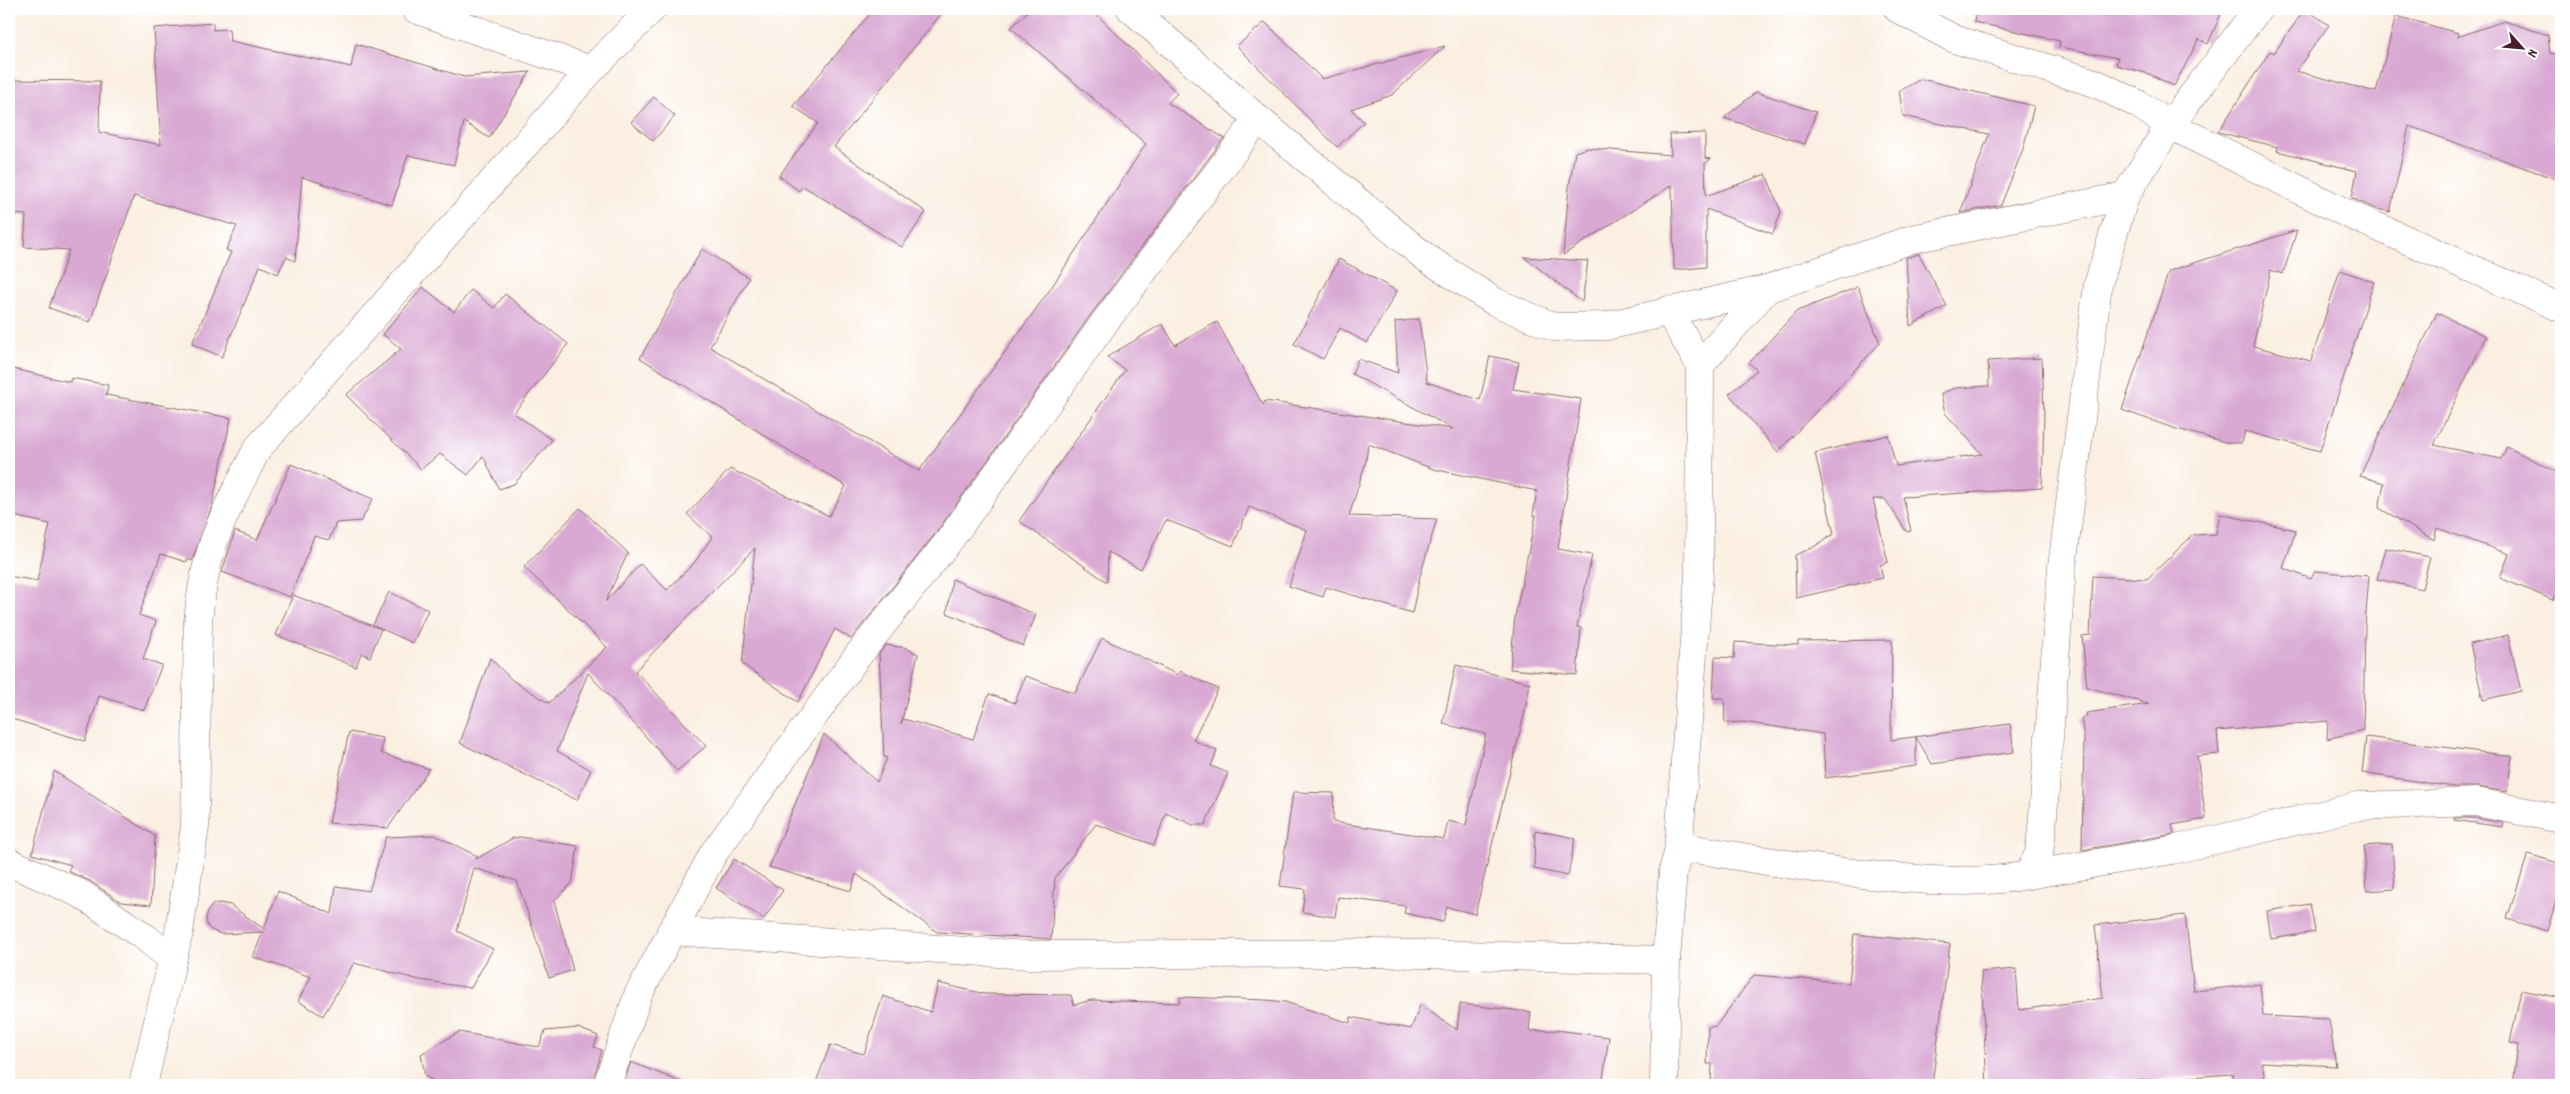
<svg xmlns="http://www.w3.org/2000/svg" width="2570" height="1094" font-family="Dekko,sans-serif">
<rect width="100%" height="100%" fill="#fff"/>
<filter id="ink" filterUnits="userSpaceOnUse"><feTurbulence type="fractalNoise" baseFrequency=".02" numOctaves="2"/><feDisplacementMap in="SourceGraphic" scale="10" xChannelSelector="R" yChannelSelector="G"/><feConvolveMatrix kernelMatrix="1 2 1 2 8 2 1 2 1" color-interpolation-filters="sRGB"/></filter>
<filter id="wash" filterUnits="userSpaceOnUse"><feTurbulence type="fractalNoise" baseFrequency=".0096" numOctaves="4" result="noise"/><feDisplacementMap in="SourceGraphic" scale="20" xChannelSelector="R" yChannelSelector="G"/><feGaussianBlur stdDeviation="1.12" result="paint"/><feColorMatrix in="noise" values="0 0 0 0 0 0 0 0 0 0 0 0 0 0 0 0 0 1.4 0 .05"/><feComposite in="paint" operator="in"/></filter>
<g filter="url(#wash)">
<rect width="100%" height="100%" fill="#faefe1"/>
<g id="blocks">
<!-- building -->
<g fill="#d9a8d3">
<path d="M874,9H945L834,147L926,212L902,247L803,186L799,191L779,176L818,123L793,106Z"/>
<path d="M1030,9H1091L1177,93L1168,103L1224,138L1092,313L936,533L851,639L835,629L798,702L742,664L755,548L635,671L706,746L677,771L588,673L557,751L591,770L577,800L460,743L490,658L512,680L549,703L607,647L524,567L580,508L628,553L605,602L640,564L667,590L694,563L712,537L687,514L730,469L829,516L846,486L640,358L702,249L749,278L710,347L919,471L1049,291L1146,144L1011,28Z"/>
<path d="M1976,9H2223L2208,44L2199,39L2174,86L2149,74L2116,65L2118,58L2059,47L2060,41L1974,22Z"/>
<path d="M2305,9L2329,25L2296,71L2376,92L2396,16L2458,33L2457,37L2504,21L2548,35L2550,53L2561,57V181L2409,126L2390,212L2374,208L2352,198L2357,171L2277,151L2278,147L2218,132L2270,51L2274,53Z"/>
<path d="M1265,22L1322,79L1445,46L1392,95L1351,109L1364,122L1337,147L1237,46Z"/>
<path d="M213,23V30L229,29L230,41L351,67L356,44L464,77L530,72L489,138L464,122L454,165L408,155L392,205L302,177L295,261L286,257L278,274L260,266L222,357L192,344L231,252L226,250L237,226L134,196L90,322L49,308L69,250L24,247L26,215L9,214V80L100,81L99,132L161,145L154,28Z"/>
<path d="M1921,79L2034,106L2023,149L2001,205L1960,213L1989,134L1903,116L1899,91Z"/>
<path d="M1756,92L1816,112L1805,144L1724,118Z"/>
<path d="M654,97L675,116L653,141L631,122Z"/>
<path d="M1705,133V158L1711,159L1705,163L1706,196L1766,174L1781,212L1773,234L1706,209V267L1674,270L1672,185L1563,255L1569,187L1575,152L1587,148L1671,155L1670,134Z"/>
<path d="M2297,230L2283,274L2271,270L2253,346L2311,361L2340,270L2374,282L2320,451L2245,431L2242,443H2229L2173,428L2122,410L2169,271Z"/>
<path d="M1919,254L1947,306L1910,326L1906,258Z"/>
<path d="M1524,257L1588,261L1582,302Z"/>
<path d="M1339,259L1397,291L1367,343L1340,328L1323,359L1294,344Z"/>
<path d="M423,287L454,312L471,290L494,308L505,294L568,344L514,413L552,440L514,484L499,489L483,456L468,475L440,454L421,469L346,395L401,349L383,334Z"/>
<path d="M1858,287L1880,343L1778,452L1729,394L1757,370L1749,363L1797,311Z"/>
<path d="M2437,313L2486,336L2434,445L2501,459L2507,447L2561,474V579L2553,600L2500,578L2509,554L2437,528L2434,540L2379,508L2384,483L2360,476Z"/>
<path d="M1419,319L1427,382L1480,400L1490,356L1519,362L1513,389L1581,399L1558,549L1592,555L1577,627L1581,628L1577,675L1510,669L1515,616L1536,515H1533L1537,491L1433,469L1368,444L1366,461L1349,516L1437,519L1420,576L1412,613L1326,587L1323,597L1289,586L1307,530L1249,507L1233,546L1166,520L1141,569L1108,552L1107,582L1019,521L1125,370L1107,357L1162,324L1175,345L1217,322L1263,405L1265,401L1453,429L1352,374L1358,359L1398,373L1395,322Z"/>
<path d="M2042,358L2044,413L2042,488L1903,497L1911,531L1907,532L1885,499H1873L1888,562L1880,565L1883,578L1796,598L1795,555L1812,548L1834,534L1815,453L1888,435L1896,466L1982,454L1945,413L1941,394L1954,388L1989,386L1988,361Z"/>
<path d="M9,368L70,382L71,378L108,385L106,395L231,418L212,506L192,561L188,559L186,562L161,554L139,615L156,621L143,659L162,665L144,710L99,696L85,741L9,718V576L37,581L50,524L9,515Z"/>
<path d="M291,464L373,499L361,521L336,523L329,540L314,536L290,597L222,572L235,531L257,540Z"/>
<path d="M2220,514L2296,530L2283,568L2311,579L2315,571L2369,576L2365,626L2363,730L2327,739L2328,721L2217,731L2219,754L2197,756L2206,819L2172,825L2174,834L2082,850L2084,737L2081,718L2087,717L2086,713L2149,704L2087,687L2082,636L2090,635L2093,576L2147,579L2193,535L2216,534Z"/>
<path d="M2385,548L2430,557L2422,589L2377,579Z"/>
<path d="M952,579L1036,615L1023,646L947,613Z"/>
<path d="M389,592L428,610L413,643L373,625Z"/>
<path d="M293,595L381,629L370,657L361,653L356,667L276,635Z"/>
<path d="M2508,635L2521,691L2483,700L2470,644Z"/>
<path d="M1102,638L1178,675L1180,671L1218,689L1193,740L1217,751L1211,766L1228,773L1205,825H1193L1166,813L1154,845L1096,824L1055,878L1051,939L937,932L856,874L851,891L769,867L824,734L877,782L887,758L884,757L879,654L886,645L906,648L918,654L901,724L903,719L973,739L989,694L1015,703L1025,676L1075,693Z"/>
<path d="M1892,640L1891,740L2010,724L2014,752L1932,764L1916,737V766L1825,778L1823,734L1743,722L1725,723L1724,698H1713L1715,657L1734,658L1735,642L1798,645V641Z"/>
<path d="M1456,665L1530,683L1525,711L1475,914L1447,907L1443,922L1404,913L1406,906L1338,897L1335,917L1302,912L1305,889L1280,886L1293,792L1334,793L1333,822L1444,839L1448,821L1466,825L1486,734L1443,724Z"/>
<path d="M349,732L383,738L381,753L429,769L388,828L329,823Z"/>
<path d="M2366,737L2512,756L2507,792L2479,787H2454L2362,773Z"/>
<path d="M54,771L155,836L151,905L121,902L90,881L68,871L71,865L32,854Z"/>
<path d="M2454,818H2475L2503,823L2502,827L2454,820Z"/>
<path d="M1535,830L1575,838L1568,876L1534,869Z"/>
<path d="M435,835L477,856L476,859L513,838L520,837L578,846L572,883L554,901L573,970L549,978L517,881L474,868L457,931L493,949L471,988L420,980L354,963L323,1016L298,1001L311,977L253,957L263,932L221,934L211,930L207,925L206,918L208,911L213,904L220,903L230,905L264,929L278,891L332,914L336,886L369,891L386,837Z"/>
<path d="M2392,844L2395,889L2367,891L2364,846Z"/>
<path d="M2528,854L2561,864V886L2547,931L2507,919Z"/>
<path d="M734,859L783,890L764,919L716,888Z"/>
<path d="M2310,904L2315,932L2271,939L2267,911Z"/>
<path d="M2185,915L2194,991L2260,984L2263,1016L2329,1019L2336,1066L2262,1062L2266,1085H2234L2232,1074L2133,1081L2134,1085H1987L1981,972L2016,969L2019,1010L2103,998L2095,925Z"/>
<path d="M1854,934L1950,944L1932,1085H1711L1712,1064H1707L1708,1027L1716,1026L1754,975L1849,983Z"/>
<path d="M938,983L985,994L1071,995L1074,1005L1091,1000L1180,1003V997L1266,1000L1285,1002L1350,1023L1351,1017L1411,1029L1420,1005L1457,1030L1460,1004L1531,1012L1529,1031L1557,1030L1609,1037L1602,1085H815L830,1045L864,1054L883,996L931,1012Z"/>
<path d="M2521,990L2561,998V1085H2513L2518,1045L2510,1043Z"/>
<path d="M578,1028L598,1036L594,1047L602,1050L592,1085H441L425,1076L421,1054L459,1032L539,1047L545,1031Z"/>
<path d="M631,1062L686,1084L685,1085H623Z"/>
</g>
</g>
</g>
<g filter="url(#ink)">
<use href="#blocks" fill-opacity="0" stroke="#88686b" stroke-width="1"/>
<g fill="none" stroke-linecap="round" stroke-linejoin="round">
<defs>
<g id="street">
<path d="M415,9L591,70L652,9"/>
<path d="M1131,9L1258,119L1425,257L1495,302L1554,327L1606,326L1767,289L1912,239L2125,196"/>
<path d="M1898,9L1954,39L2095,83L2138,104L2170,125L2346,213L2561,308"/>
<path d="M1700,365L1767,289"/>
<path d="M1678,853L1695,849C1760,860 1825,871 1891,877C1937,881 1983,884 2028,875L2039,854L2042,829L2062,567L2098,285L2125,196L2170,125L2258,9"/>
<path d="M9,862L81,894L146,938L172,959"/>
<path d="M2028,875L2172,850L2359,806L2476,802L2561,819"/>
<path d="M671,931L1028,955L1376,953L1666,960"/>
<path d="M143,1085L179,932L195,827L198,622C200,601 203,579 209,558C219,520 240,484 257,449L591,70"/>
<path d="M607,1085L638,995L713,854L856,658L948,542L1105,322L1258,119"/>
<path d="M1664,1085L1666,960L1673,871L1678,853L1699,575L1700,365L1668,310"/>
</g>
</defs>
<!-- street casing -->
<use href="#street" stroke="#88686b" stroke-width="29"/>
<!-- street -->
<use href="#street" stroke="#fff" stroke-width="28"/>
</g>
</g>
<!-- margin -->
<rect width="2570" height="1094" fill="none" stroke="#fff" stroke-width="30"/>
<!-- north arrow -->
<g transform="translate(2522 48) rotate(117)" stroke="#ffffff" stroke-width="4" paint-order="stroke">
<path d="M0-4L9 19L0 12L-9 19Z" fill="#4a1f2b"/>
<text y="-8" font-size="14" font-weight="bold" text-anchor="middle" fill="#4a1f2b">N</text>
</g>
</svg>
